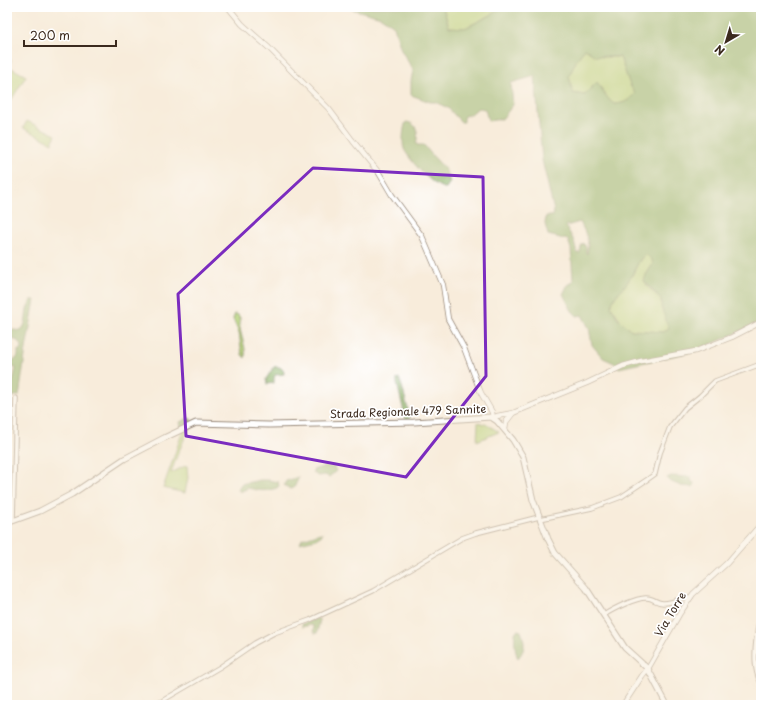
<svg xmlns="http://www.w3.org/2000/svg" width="768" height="712" font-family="'Playpen Sans',sans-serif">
<rect width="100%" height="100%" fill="#fff"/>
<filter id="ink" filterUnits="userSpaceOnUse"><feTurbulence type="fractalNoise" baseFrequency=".025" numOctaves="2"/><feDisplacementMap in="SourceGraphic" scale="8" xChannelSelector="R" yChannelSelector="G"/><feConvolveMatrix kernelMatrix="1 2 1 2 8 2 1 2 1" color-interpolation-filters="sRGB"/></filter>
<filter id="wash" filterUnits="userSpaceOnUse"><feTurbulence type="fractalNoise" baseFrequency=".012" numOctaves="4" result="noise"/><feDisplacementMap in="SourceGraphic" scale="16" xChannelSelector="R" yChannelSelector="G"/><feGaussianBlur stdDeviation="0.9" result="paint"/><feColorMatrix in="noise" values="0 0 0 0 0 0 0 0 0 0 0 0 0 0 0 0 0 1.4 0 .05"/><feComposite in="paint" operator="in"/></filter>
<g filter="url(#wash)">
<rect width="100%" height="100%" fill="#f8ecdb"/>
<!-- green -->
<g fill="#b3d076" stroke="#777d4a">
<path d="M443,7H501L491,15L465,28L449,27Z"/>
<path d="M585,49L602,57H620L630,85L635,94C629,101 623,104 614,104L607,99L605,93L583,95L573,93L569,76L577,59Z"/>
<path d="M7,57L11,60L8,66L26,76L10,102L7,100V90L10,87L7,84Z"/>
<path d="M27,121L56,135L52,143L23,128Z"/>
<path d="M646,254L652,260L653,264L646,275L647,286L660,298L669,328L663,332L632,330L623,324L611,306C615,294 622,290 629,280C636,270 636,262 646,254Z"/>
<path d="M235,314L238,315L240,318C237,331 247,344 245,358L243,356L242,354L239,333L233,319Z"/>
<path d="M478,422L488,425L499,432L477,441Z"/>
<path d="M189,428L177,456L171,473L187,465L188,478L185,493L163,488L183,430Z"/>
</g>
<!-- forest -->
<g fill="#8eb267" stroke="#646e42" fill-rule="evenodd">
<path d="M344,7H443L449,27L465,28L491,15L501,7H761V322L696,351L619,368L614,363L603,358L592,345L589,328L582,315L577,316L572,311L563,294L568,284H571L573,280L571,249L568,240L548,235L545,224L546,216H553L554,211L542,160L535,76L511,83L513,105L502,119L488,121L485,109L478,108L471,114L464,116V122H461L448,108L435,102H430L411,95V81L413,70L401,50L394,26L381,17ZM585,49L595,56L620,57L630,85L635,93C629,101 623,104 614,104C606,98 603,90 597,82L584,95L573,93L569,76L577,59ZM580,222C586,234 590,241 587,254L586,253V247L583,243L581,246L580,253H577L574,241L566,226ZM646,254L652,260L653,264L646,275L644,281L660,298L662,302L661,307L669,328L666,331L663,332L632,330L628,328L617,317L611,306C615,293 623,290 629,280C636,271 636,261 646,254Z"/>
<path d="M406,122C418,123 419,134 416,144L418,145H424L432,155L445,169L450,182L446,188C435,189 409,160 404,149C402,144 403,127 406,122Z"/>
<path d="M31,300H35L26,349L20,390L19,396H14L12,398V385L16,368L7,366V361L16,359L18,356V350L20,351L21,346L18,341L7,337L11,329C27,335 25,320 27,309C28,306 30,303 31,300Z"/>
<path d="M274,367C279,366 284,368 284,374L275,375L274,378V383L267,384L266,379Z"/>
<path d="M399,378C404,390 406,404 410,417L409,419L406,420L397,383V379Z"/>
<path d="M188,418L191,419V423L181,427L180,422Z"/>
<path d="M326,466L334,467L336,471L329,477L325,475C319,476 317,477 313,472V470Z"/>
<path d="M671,476L691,477V481L694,483V486L692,487L681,486L669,481L667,478Z"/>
<path d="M298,477H299L294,488L290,489L284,485L286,481Z"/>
<path d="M260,480H268L278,482L279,486L277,488C263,492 261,491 248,488L240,492L238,489L241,484Z"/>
<path d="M320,533H322V535L316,539L300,543L302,539Z"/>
<path d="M317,618L320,620L317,633L316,634L313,632L314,627L311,625L302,627V624Z"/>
<path d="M518,630L521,631C525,643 526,649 518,658C515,653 513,636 516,631Z"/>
</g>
</g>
<g filter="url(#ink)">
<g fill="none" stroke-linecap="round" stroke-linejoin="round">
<defs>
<g id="street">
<path d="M540,519L592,508L621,497L648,479L655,474L660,453L670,427L685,408L700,396L715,381L761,364"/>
<path d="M13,521L16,398"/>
<path d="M761,611C757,631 750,665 761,683"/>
<path d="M604,615C613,609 637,597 647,598C653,598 658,604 664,603C674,603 680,597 691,597"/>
<path d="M155,705L220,667L255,643L274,633L310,620L373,591L462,538L476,533L539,517"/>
</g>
<g id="secondary">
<path d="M228,7L242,24L269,48L329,109L353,141L379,173L392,195L422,236L443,285L448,319L464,348L481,393L492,412L493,418L497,416L513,413"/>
<path d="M505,430L506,422L513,413L587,383L623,366L641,361L696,351L732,337L761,322"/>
<path d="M623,705L642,676L649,667L680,613L693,594L727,563L761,524"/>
</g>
<path id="primary" d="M7,523L40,511L72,494L124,459L164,438L196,423L269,425L414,422L491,417L497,421L513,440L523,457L533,500L548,539L555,553L586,588L625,648L648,669L667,705"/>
</defs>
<!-- street casing -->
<use href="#street" stroke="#9a8b7c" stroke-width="5.5"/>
<!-- secondary casing -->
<use href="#secondary" stroke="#9a8b7c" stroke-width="6"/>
<!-- primary casing -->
<use href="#primary" stroke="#9a8b7c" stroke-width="7"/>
<!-- street -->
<use href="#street" stroke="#fff" stroke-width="3.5"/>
<!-- secondary -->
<use href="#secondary" stroke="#fff" stroke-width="4.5"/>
<!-- primary -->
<use href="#primary" stroke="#fff" stroke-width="5"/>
</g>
</g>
<!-- marked area -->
<path d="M0 0H768V712H0ZM313,168L483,177L486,376L406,477L186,436L178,294Z" fill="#f8ecdb" fill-opacity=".55" fill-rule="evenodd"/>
<path fill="none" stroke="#7b2cbf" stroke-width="3" stroke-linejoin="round" d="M313,168L483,177L486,376L406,477L186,436L178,294Z"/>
<g text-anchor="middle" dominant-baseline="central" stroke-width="3.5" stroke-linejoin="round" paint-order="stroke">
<!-- street labels -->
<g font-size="11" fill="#3b2a1e" stroke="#fff">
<text transform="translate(408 411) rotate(-2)">Strada Regionale 479 Sannite</text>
<text transform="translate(670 614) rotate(-59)">Via Torre</text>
</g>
</g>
<!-- margin -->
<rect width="768" height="712" fill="none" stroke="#fff" stroke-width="24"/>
<!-- north arrow -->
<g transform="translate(726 42) rotate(218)" stroke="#ffffff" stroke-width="3" paint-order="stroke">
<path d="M0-3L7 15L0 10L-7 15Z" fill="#3b2a1e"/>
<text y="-6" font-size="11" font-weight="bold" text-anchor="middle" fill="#3b2a1e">N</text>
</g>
<!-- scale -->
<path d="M24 40v6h92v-6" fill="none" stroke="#3b2a1e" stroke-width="2"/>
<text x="30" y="40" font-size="12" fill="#3b2a1e" stroke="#ffffff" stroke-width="3" paint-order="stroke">200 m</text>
</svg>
